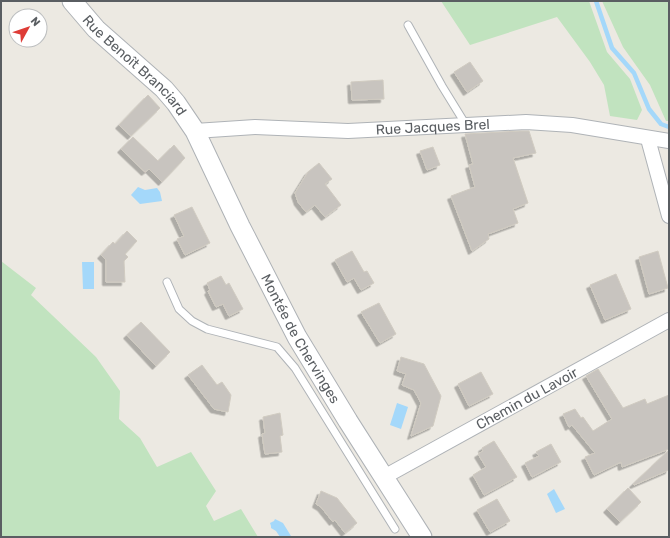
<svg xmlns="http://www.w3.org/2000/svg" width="670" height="538" font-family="Rubik,sans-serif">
<defs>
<filter id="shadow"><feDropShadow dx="-3.5" dy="3.5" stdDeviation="0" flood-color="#0004"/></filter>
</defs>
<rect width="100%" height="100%" fill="#ece9e2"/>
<!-- green -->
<g fill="#c1e3bf">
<path d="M441,1H589L607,52L630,79L642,110L637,120L610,116L604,85L590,62L557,17L470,45Z"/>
<path d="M602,1H669V121H666L650,85L623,47Z"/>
<path d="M1,261L36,288L31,295L96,357L120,391L119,419L140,438L157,467L191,452L216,491L206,506L214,521L241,509L258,537H1Z"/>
</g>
<!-- water -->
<g fill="#a4d8fa">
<path d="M138,187L145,190L157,188L160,192L162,201L140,204L131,195Z"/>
<path d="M82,262H94V289H83Z"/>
<path d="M397,403L408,407L401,429L390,425Z"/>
<path d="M554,489L565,509L556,513L547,494Z"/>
<path d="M275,519L283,523L291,536L280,537L276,531L271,528V526L270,523L274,521Z"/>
</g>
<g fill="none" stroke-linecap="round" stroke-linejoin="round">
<!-- stream -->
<path stroke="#a4d8fa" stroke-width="4.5" d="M596,1L612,48L634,73L649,109L661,124L669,127"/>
</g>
<!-- building -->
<g fill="#c8c4bf" stroke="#d0cbc1" filter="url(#shadow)">
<path d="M470,62L483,81L467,92L454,72Z"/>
<path d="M383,80L384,99L352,100L351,82Z"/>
<path d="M148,95L160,108L131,136L119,125Z"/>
<path d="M520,131H529L536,153L513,158L528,203L513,209L518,223L488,234L489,239L472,251L451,196L475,187L469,165L473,164L465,134Z"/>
<path d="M133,137L158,161L174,145L185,158L162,182L149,169L145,172L121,149Z"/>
<path d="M433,147L440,165L427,170L420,151Z"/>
<path d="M319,163L332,179L325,184L341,205L325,217L315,205L306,212L298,202L295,193L308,172Z"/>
<path d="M192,207L210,243L185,255L177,239L184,236L174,215Z"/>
<path d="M127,231L137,241L125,254L128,257L124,261L125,282H106V260L101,255L113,242L115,244Z"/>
<path d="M352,251L364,272L367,271L374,283L361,290L354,278L347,282L335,260Z"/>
<path d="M658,251L668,288L649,294L639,257Z"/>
<path d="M616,274L631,309L605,320L590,285Z"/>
<path d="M221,276L226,285L229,283L243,309L229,316L223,304L216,307L208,291L210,290L207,283Z"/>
<path d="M379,303L396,334L380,343L361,312Z"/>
<path d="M141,322L170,352L156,366L127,335Z"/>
<path d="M401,357L424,364L441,396L433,426L411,436L421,403L414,390L402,385L406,374L397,371Z"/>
<path d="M202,365L217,385L222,382L231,395L228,412L214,409L188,375Z"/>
<path d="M598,369L623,408L645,399L647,404L669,395V449L622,467L621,462L594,475L585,457L595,453L572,425L569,427L563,414L575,409L581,418L583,417L593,431L612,419L586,376Z"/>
<path d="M481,372L493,394L469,406L458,384Z"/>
<path d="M280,413L283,435L280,436L282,452L265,454L262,434L265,433L263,417Z"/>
<path d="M494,441L517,477L484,495L473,475L486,467L478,454L483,451L482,448Z"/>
<path d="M551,444L561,462L532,477L525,463L539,456L536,452Z"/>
<path d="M669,450V470L634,485L633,484Z"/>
<path d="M628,488L641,502L620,522L607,509Z"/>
<path d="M321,491L337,498L357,523L345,533L335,520L333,522L321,507L316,504Z"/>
<path d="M497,499L510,521L490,532L477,510Z"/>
</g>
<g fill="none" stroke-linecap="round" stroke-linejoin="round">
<defs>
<g id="lane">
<path d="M408,25L442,86L466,125"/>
<path d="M167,282L179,309L192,321L207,329L277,347L295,368L395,529"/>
</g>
<g id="street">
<path id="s1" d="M195,131L255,127L348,131L526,122L572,125L669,141"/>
<path d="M648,139L669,216"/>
<path id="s2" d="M384,477L669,320"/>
</g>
<g id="secondary">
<path id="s3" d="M72,1L96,29L164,89L176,103L195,131L240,226L297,337L348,421L422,537"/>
</g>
</defs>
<!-- lane casing -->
<use href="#lane" stroke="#afb3b7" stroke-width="9"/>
<!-- street casing -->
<use href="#street" stroke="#afb3b7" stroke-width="16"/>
<!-- secondary casing -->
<use href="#secondary" stroke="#aeb2b6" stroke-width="21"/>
<!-- lane -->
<use href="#lane" stroke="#fff" stroke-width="7"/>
<!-- street -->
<use href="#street" stroke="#fff" stroke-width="14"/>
<!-- secondary -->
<use href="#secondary" stroke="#fff" stroke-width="19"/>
</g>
<g text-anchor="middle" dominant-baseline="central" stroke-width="3.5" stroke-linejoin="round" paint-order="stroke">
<!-- street labels -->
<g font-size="14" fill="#5a5e62" stroke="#fff">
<text stroke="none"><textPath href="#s3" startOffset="90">Rue Benoît Branciard</textPath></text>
<text stroke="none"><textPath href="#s1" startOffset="238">Rue Jacques Brel</textPath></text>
<text stroke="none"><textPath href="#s3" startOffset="413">Montée de Chervinges</textPath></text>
<text stroke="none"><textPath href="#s2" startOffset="163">Chemin du Lavoir</textPath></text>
</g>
</g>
<!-- border -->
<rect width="670" height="538" fill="none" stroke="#5a5e62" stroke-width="4"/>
<!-- north arrow -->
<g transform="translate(28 28) rotate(50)"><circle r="19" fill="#ffffff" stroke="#bdbfc0"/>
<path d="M0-3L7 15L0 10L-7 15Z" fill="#de3c36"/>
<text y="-6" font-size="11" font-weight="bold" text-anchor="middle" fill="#5a5e62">N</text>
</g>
</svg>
